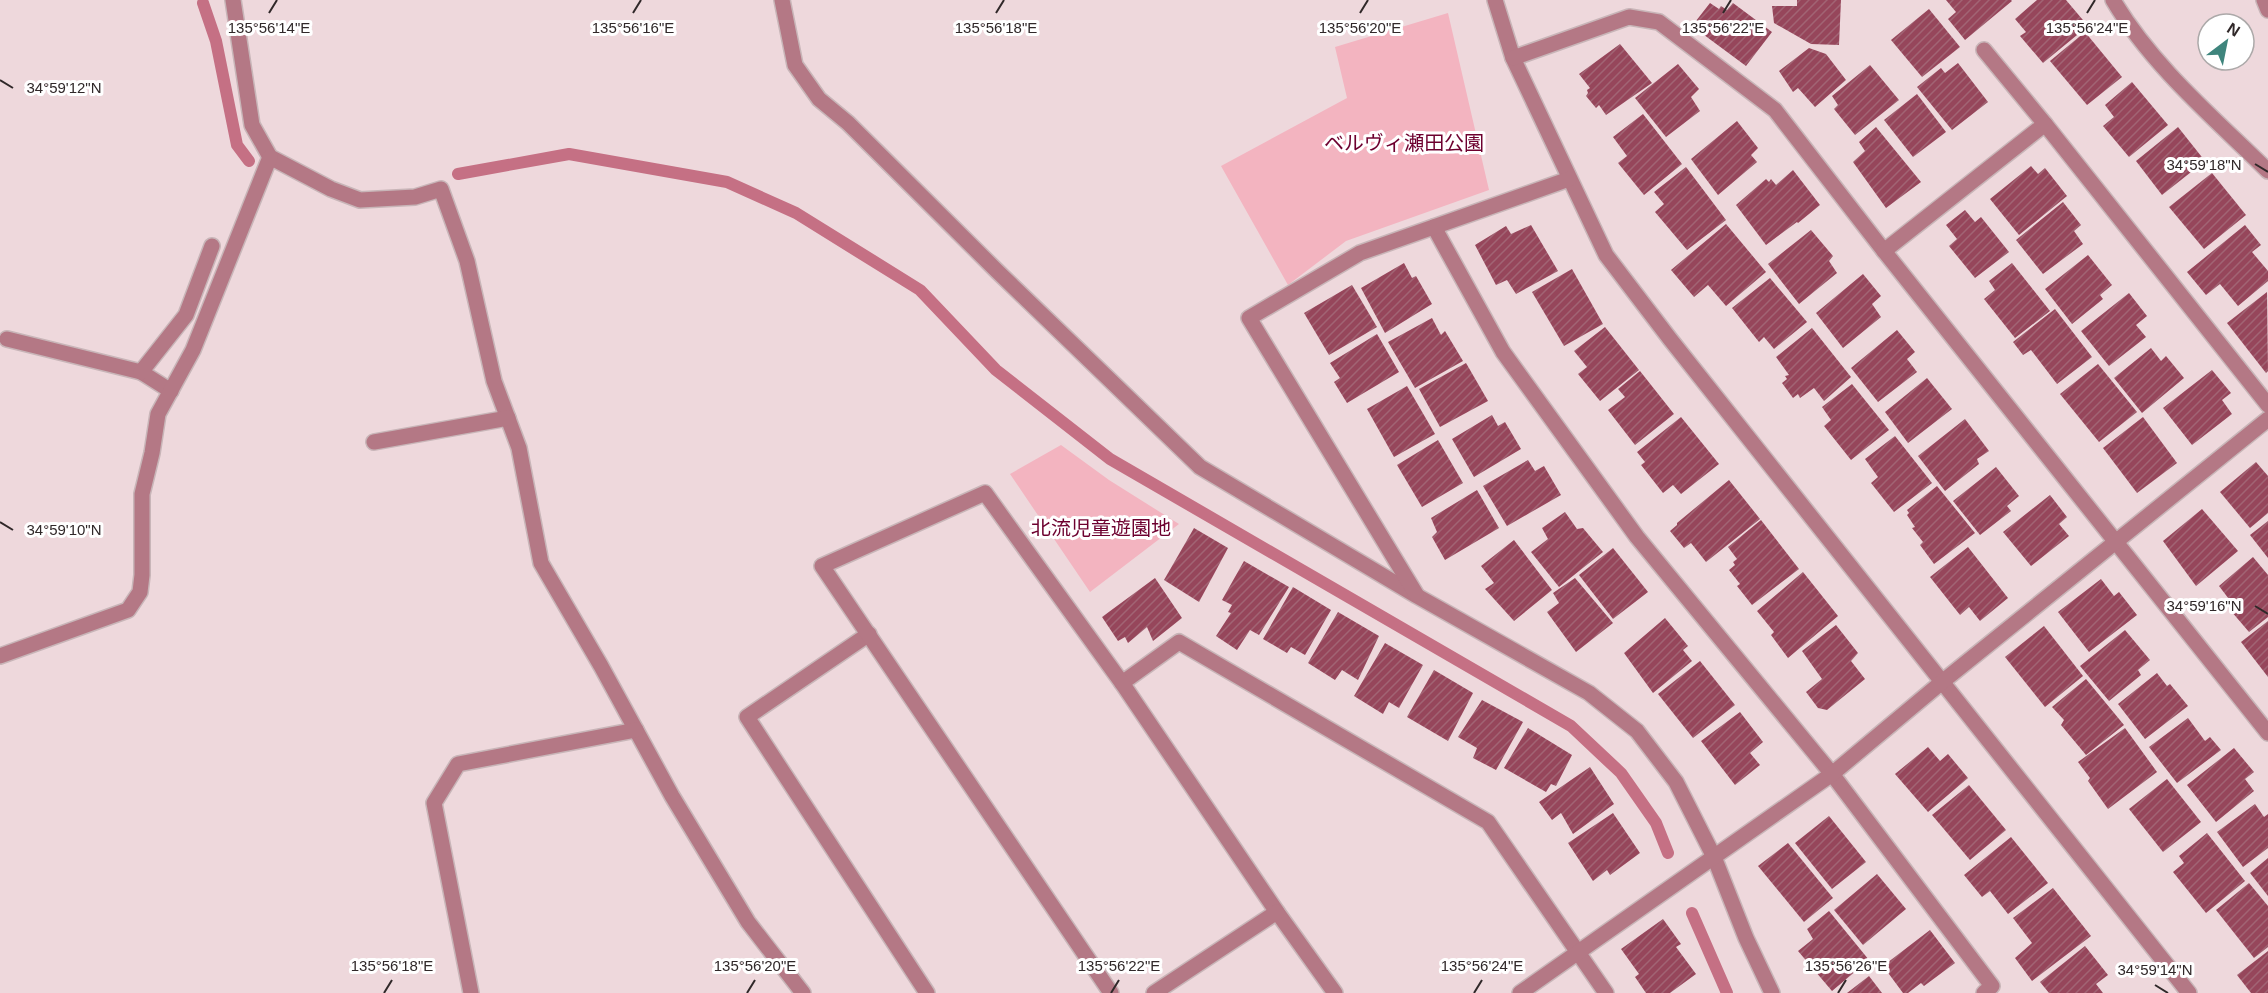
<svg xmlns="http://www.w3.org/2000/svg" width="2268" height="993" font-family="Arial,'Noto Sans JP',sans-serif">
<defs>
<pattern id="building-hatch" width="6" height="6" patternUnits="userSpaceOnUse" patternTransform="scale(1.5)"><rect width="6" height="6" fill="#96465b"/><path d="M-1 1l2-2M0 6l6-6M5 7l2-2" fill="none" stroke="#a16474"/></pattern>
</defs>
<rect width="100%" height="100%" fill="#eed8dc"/>
<!-- green -->
<g fill="#f3b4c0">
<path d="M1448,13L1489,190L1346,241L1288,285L1221,166L1347,98L1335,47Z"/>
<path d="M1061,445L1109,480L1179,524L1090,592L1010,474Z"/>
</g>
<g fill="none" stroke-linecap="round" stroke-linejoin="round">
<!-- stream -->
<g stroke="#c57084" stroke-width="12">
<path d="M203,3L216,41L237,145L249,161"/>
<path d="M458,174L569,154L727,182L796,213L920,290L996,370L1110,459L1571,726L1621,773L1656,823L1668,853"/>
<path d="M1692,913L1727,993"/>
</g>
</g>
<!-- building -->
<g fill="url(#building-hatch)">
<path d="M1797,0H1841L1839,45L1811,44L1774,23L1772,6H1797Z"/>
<path d="M1946,0H2011L2012,1L1965,40L1948,19L1956,12Z"/>
<path d="M2037,0H2066L2088,26L2043,63L2020,36L2026,32L2015,19Z"/>
<path d="M1710,3L1719,9L1721,6L1727,10L1733,3L1772,32L1746,66L1692,26Z"/>
<path d="M1929,9L1960,47L1922,77L1891,40Z"/>
<path d="M2085,32L2122,77L2087,105L2050,61Z"/>
<path d="M1620,44L1652,83L1606,115L1599,105L1596,108L1586,96L1588,93L1587,90L1590,88L1579,74Z"/>
<path d="M1809,48L1826,54L1846,80L1815,107L1798,88L1793,92L1779,71Z"/>
<path d="M1958,63L1988,102L1952,130L1917,87L1941,68L1945,73Z"/>
<path d="M1678,64L1699,89L1691,97L1700,111L1666,137L1635,98Z"/>
<path d="M1870,65L1899,100L1855,135L1834,109L1838,105L1832,96Z"/>
<path d="M2132,82L2168,125L2129,157L2103,126L2114,117L2105,105Z"/>
<path d="M1917,94L1946,132L1913,157L1884,120Z"/>
<path d="M1643,114L1682,164L1644,195L1618,163L1627,156L1613,137Z"/>
<path d="M1737,121L1758,148L1751,155L1757,162L1718,195L1691,159Z"/>
<path d="M1876,127L1921,182L1886,208L1853,162L1865,151L1859,142Z"/>
<path d="M2178,127L2205,161L2162,195L2136,161Z"/>
<path d="M2031,166L2038,174L2045,168L2067,196L2019,235L1990,199Z"/>
<path d="M1686,167L1726,220L1687,250L1655,212L1664,204L1654,192Z"/>
<path d="M1793,170L1820,205L1798,223L1797,222L1766,245L1736,205L1766,179L1769,182L1771,179L1776,185Z"/>
<path d="M2212,173L2246,215L2204,249L2169,207Z"/>
<path d="M2063,202L2081,225L2074,231L2083,244L2043,274L2016,240Z"/>
<path d="M1965,210L1975,222L1981,217L2009,252L1975,278L1949,246L1957,239L1946,225Z"/>
<path d="M1726,224L1766,272L1726,306L1708,285L1694,297L1671,270Z"/>
<path d="M1531,225L1558,271L1516,294L1507,280L1496,285L1475,245L1506,226L1511,234Z"/>
<path d="M2245,225L2261,245L2252,252L2268,271V281L2238,306L2220,284L2206,295L2187,272Z"/>
<path d="M1811,230L1833,256L1829,261L1837,273L1799,304L1768,264Z"/>
<path d="M2088,255L2112,285L2100,295L2103,299L2072,324L2045,289Z"/>
<path d="M1404,263L1412,278L1416,276L1432,304L1385,333L1361,288Z"/>
<path d="M2012,263L2050,311L2015,338L1984,299L1995,290L1989,281Z"/>
<path d="M1572,269L1603,324L1564,346L1532,292Z"/>
<path d="M1863,274L1881,296L1872,304L1881,317L1843,348L1816,313Z"/>
<path d="M1770,278L1807,322L1774,349L1764,337L1759,342L1732,308Z"/>
<path d="M1352,285L1377,327L1329,355L1304,313Z"/>
<path d="M2267,292L2268,371L2266,373L2227,323Z"/>
<path d="M2129,293L2147,316L2136,325L2146,337L2109,366L2081,331Z"/>
<path d="M2055,309L2092,357L2057,384L2031,350L2023,355L2013,342Z"/>
<path d="M1432,318L1441,335L1445,331L1463,361L1415,388L1388,342Z"/>
<path d="M1605,327L1639,370L1600,401L1578,374L1587,367L1574,351Z"/>
<path d="M1812,328L1851,377L1824,401L1814,388L1800,398L1798,394L1793,398L1782,383L1787,379L1785,376L1789,375L1776,357Z"/>
<path d="M1897,330L1915,352L1907,359L1917,372L1878,402L1851,368Z"/>
<path d="M1377,334L1399,372L1347,403L1334,382L1340,378L1330,363Z"/>
<path d="M2151,348L2161,361L2166,356L2184,378L2142,413L2114,378Z"/>
<path d="M1466,363L1488,401L1440,427L1419,389Z"/>
<path d="M2098,364L2137,412L2099,442L2060,394Z"/>
<path d="M2212,370L2231,393L2222,400L2232,414L2192,445L2163,408Z"/>
<path d="M1640,371L1674,414L1635,445L1608,410L1625,397L1618,389Z"/>
<path d="M1927,378L1952,409L1908,443L1885,412Z"/>
<path d="M1852,384L1889,430L1851,460L1824,426L1831,420L1822,407Z"/>
<path d="M1407,386L1435,434L1394,457L1367,409Z"/>
<path d="M1492,415L1498,426L1505,422L1521,449L1474,477L1452,439Z"/>
<path d="M1681,417L1719,464L1681,494L1673,485L1663,493L1641,465L1645,462L1637,452Z"/>
<path d="M2143,417L2177,463L2137,493L2103,448Z"/>
<path d="M1965,419L1989,451L1977,459L1979,464L1945,491L1918,456Z"/>
<path d="M1895,436L1932,483L1894,512L1871,483L1878,477L1865,459Z"/>
<path d="M1438,440L1463,483L1422,507L1397,465Z"/>
<path d="M1528,460L1535,471L1544,466L1561,495L1507,526L1483,486Z"/>
<path d="M2256,462L2268,476V513L2250,528L2220,492Z"/>
<path d="M1996,467L2019,496L2007,506L2011,511L1980,535L1953,501Z"/>
<path d="M1729,480L1760,519L1706,562L1691,543L1684,548L1670,531L1677,525V523Z"/>
<path d="M1937,486L1975,533L1934,564L1920,545L1923,542L1912,528L1915,527L1907,515L1909,513L1907,510Z"/>
<path d="M1477,490L1499,528L1445,560L1432,537L1437,532L1431,518Z"/>
<path d="M2050,495L2067,517L2059,524L2069,536L2031,566L2003,532Z"/>
<path d="M2202,509L2238,551L2196,586L2163,541Z"/>
<path d="M1565,512L1577,529L1583,528L1603,552L1559,587L1531,552L1548,539L1542,528Z"/>
<path d="M1761,520L1799,569L1752,605L1737,586L1740,584L1729,570L1735,565L1733,562L1737,559L1728,547Z"/>
<path d="M2268,521V558L2250,535Z"/>
<path d="M1194,528L1228,548L1199,602L1164,580Z"/>
<path d="M1514,540L1552,590L1514,621L1485,589L1494,583L1481,566Z"/>
<path d="M1968,547L2008,598L1980,621L1969,607L1960,615L1930,577Z"/>
<path d="M1613,548L1648,592L1613,619L1579,575Z"/>
<path d="M2253,557L2268,575V617L2249,632L2231,611L2235,607L2219,586Z"/>
<path d="M1244,561L1289,587L1259,635L1250,630L1237,650L1216,636L1231,613L1228,612L1232,605L1222,600Z"/>
<path d="M1803,572L1838,616L1788,658L1771,635L1774,632L1757,611Z"/>
<path d="M1155,578L1182,618L1153,641L1147,627L1128,643L1125,637L1118,641L1102,617Z"/>
<path d="M1575,578L1613,623L1576,652L1547,612L1559,603L1553,593Z"/>
<path d="M2101,579L2114,596L2119,592L2137,615L2089,652L2058,612Z"/>
<path d="M1293,587L1331,610L1305,655L1291,647L1287,653L1263,639Z"/>
<path d="M1338,612L1379,636L1358,680L1342,670L1335,680L1308,663Z"/>
<path d="M1665,618L1688,646L1683,650L1692,661L1653,693L1624,653Z"/>
<path d="M2268,621V677L2241,642Z"/>
<path d="M1836,625L1858,653L1851,661L1865,679L1827,710L1818,708L1806,692L1822,679L1802,651Z"/>
<path d="M2044,626L2083,676L2045,707L2005,657Z"/>
<path d="M2125,630L2150,660L2138,670L2141,675L2109,701L2080,666Z"/>
<path d="M1385,643L1423,665L1399,708L1389,702L1383,714L1354,696Z"/>
<path d="M1700,661L1735,705L1693,738L1658,694Z"/>
<path d="M1434,670L1473,693L1448,741L1407,717Z"/>
<path d="M2157,673L2167,686L2170,684L2188,706L2145,739L2118,704Z"/>
<path d="M2086,679L2124,725L2086,755L2061,725L2064,720L2052,707Z"/>
<path d="M1482,700L1523,722L1496,770L1473,758L1477,748L1458,737Z"/>
<path d="M1740,712L1763,742L1750,753L1760,765L1735,785L1701,741Z"/>
<path d="M2188,718L2205,741L2210,737L2221,750L2177,783L2149,747Z"/>
<path d="M1528,728L1572,755L1556,786L1551,784L1546,792L1504,768Z"/>
<path d="M2125,728L2157,772L2108,809L2088,781L2090,778L2078,762Z"/>
<path d="M1928,747L1940,761L1948,754L1968,778L1928,812L1895,774Z"/>
<path d="M2234,748L2254,772L2245,779L2254,791L2216,822L2187,785Z"/>
<path d="M1590,767L1614,804L1573,834L1561,813L1552,820L1539,802Z"/>
<path d="M2167,779L2201,822L2163,852L2129,809Z"/>
<path d="M1969,785L2006,830L1970,860L1932,815Z"/>
<path d="M2255,804L2264,817L2268,814V848L2243,867L2217,832Z"/>
<path d="M1613,813L1640,853L1610,875L1607,870L1593,881L1568,843Z"/>
<path d="M1829,816L1866,862L1832,889L1795,843Z"/>
<path d="M2207,833L2245,881L2206,913L2173,872L2184,863L2179,856Z"/>
<path d="M2011,837L2048,883L2008,914L1990,891L1982,897L1964,875Z"/>
<path d="M1788,843L1833,898L1804,922L1758,866Z"/>
<path d="M2268,858V896L2250,873Z"/>
<path d="M1877,874L1906,909L1863,945L1834,910Z"/>
<path d="M2249,883L2268,906V947L2254,958L2216,910Z"/>
<path d="M2053,888L2091,936L2032,981L2015,958L2032,943L2013,918Z"/>
<path d="M1829,911L1869,960L1832,991L1798,951L1813,939L1807,929Z"/>
<path d="M1663,919L1681,944L1676,947L1696,974L1670,993H1646L1635,977L1639,974L1621,949Z"/>
<path d="M1930,930L1955,963L1924,986L1921,983L1908,993H1903L1883,966Z"/>
<path d="M2085,946L2108,975L2096,984L2103,993H2049L2040,982Z"/>
<path d="M2268,951V993H2251L2237,975Z"/>
<path d="M1869,976L1882,993H1847Z"/>
</g>
<g fill="none" stroke-linecap="round" stroke-linejoin="round">
<defs>
<g id="minor">
<path d="M233,0L252,125L270,157L331,189L360,200L415,197L441,189L467,261L494,381L519,448L541,563L601,666L672,796L748,922L803,993"/>
<path d="M782,0L795,65L819,99L848,123L997,271L1200,467L1417,596L1589,693L1637,731L1676,782L1714,857L1746,938L1772,993"/>
<path d="M1495,0L1513,58L1606,255L1670,339L2189,993"/>
<path d="M2113,0C2152,66 2214,118 2268,171"/>
<path d="M2264,0L2268,10"/>
<path d="M1984,50L2045,124"/>
<path d="M1513,58L1629,17L1659,22L1775,110L1884,251L2268,733"/>
<path d="M1434,227L1503,352L1637,537L1832,774L1992,986L1984,993"/>
<path d="M1884,251L2045,124L2268,405"/>
<path d="M7,339L141,372L171,391"/>
<path d="M141,372L186,315L212,246"/>
<path d="M374,442L508,418"/>
<path d="M1416,594L1249,318L1360,253L1569,179"/>
<path d="M869,634L747,717L927,993"/>
<path d="M0,656L128,610L140,592L142,575V494L152,453L158,414L193,350L270,157"/>
<path d="M1122,683L1179,642L1488,822L1606,993"/>
<path d="M471,993L434,803L458,764L636,730"/>
<path d="M1111,993L822,566L985,493L1122,683L1277,912L1335,993"/>
<path d="M1154,993L1277,912"/>
<path d="M1520,993L1832,774L1942,682L2268,419"/>
</g>
</defs>
<!-- minor casing -->
<use href="#minor" stroke="#c8b5b8" stroke-width="18"/>
<!-- minor -->
<use href="#minor" stroke="#b47885" stroke-width="15"/>
</g>
<!-- ticks -->
<path fill="none" stroke="#302829" stroke-width="2" d="M269,13L277,0M633,13L641,0M996,13L1004,0M1360,13L1368,0M1723,13L1731,0M2087,13L2095,0M0,80L13,88M2255,164L2268,172M0,522L13,530M2255,606L2268,614M2155,985L2168,993M384,993L392,980M747,993L755,980M1111,993L1119,980M1474,993L1482,980M1838,993L1846,980"/>
<g text-anchor="middle" dominant-baseline="central" stroke-width="6" stroke-linejoin="round" paint-order="stroke">
<!-- park labels -->
<g font-size="20" fill="#6d002f" stroke="#fff">
<text x="1404" y="143">ベルヴィ瀬田公園</text>
<text x="1101" y="528">北流児童遊園地</text>
</g>
</g>
<g font-size="15" text-anchor="middle" fill="#302829" stroke="#fff" stroke-width="6" stroke-linejoin="round" paint-order="stroke">
<text x="269" y="33">135°56'14"E</text>
<text x="633" y="33">135°56'16"E</text>
<text x="996" y="33">135°56'18"E</text>
<text x="1360" y="33">135°56'20"E</text>
<text x="1723" y="33">135°56'22"E</text>
<text x="2087" y="33">135°56'24"E</text>
<text x="64" y="93">34°59'12"N</text>
<text x="2204" y="170">34°59'18"N</text>
<text x="64" y="535">34°59'10"N</text>
<text x="2204" y="611">34°59'16"N</text>
<text x="392" y="971">135°56'18"E</text>
<text x="755" y="971">135°56'20"E</text>
<text x="1119" y="971">135°56'22"E</text>
<text x="1482" y="971">135°56'24"E</text>
<text x="1846" y="971">135°56'26"E</text>
<text x="2155" y="975">34°59'14"N</text>
</g>
<!-- north arrow -->
<g transform="translate(2226 42) rotate(32)"><circle r="28" fill="#ffffff" stroke="#aca9a9" stroke-width="1.5"/>
<path d="M0-4.5L10 22L0 15L-10 22Z" fill="#3f857d"/>
<text y="-9" font-size="16" font-weight="bold" text-anchor="middle" fill="#302829">N</text>
</g>
</svg>
